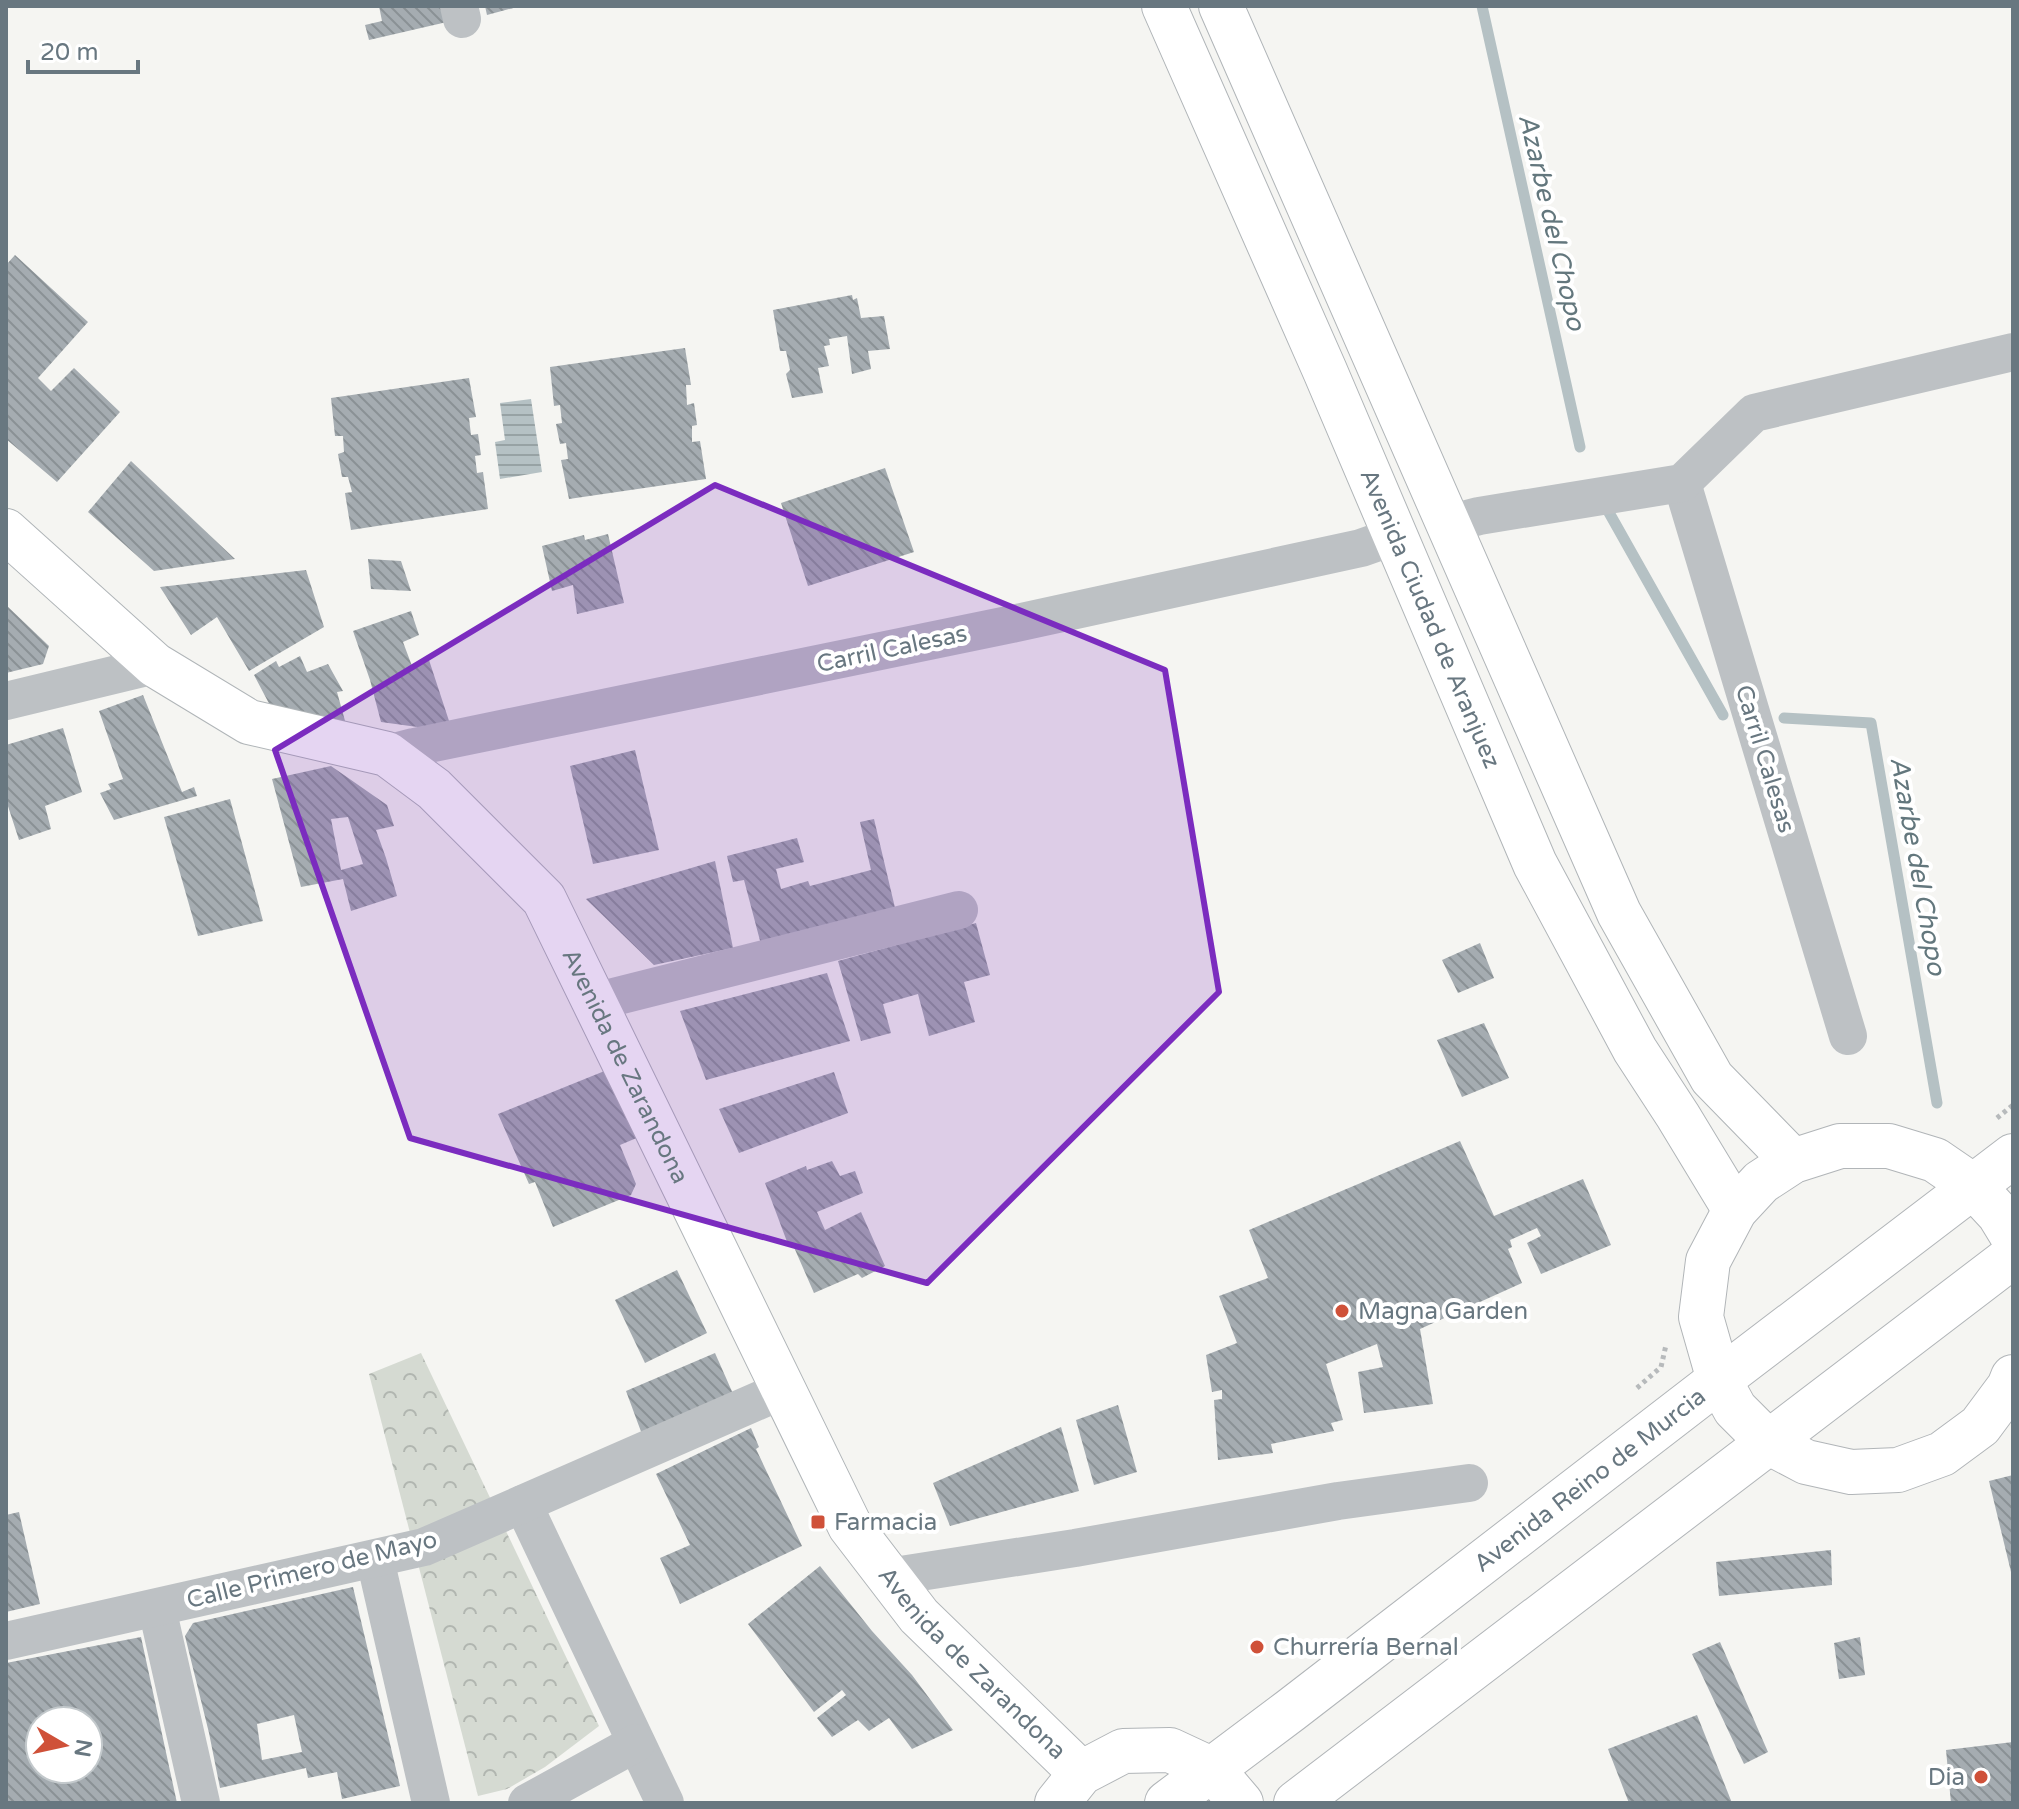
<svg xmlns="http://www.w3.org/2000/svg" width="2019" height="1809" font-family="'Varela Round',sans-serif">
<defs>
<pattern id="park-crowns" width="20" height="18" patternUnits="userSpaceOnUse" patternTransform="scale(2)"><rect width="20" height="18" fill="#d5dad2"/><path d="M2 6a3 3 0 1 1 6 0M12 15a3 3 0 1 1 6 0" fill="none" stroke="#b1b6b0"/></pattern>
<pattern id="water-rules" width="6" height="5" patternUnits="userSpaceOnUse" patternTransform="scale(2)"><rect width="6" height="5" fill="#b5c1c4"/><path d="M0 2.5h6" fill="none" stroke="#97a2a4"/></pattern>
<pattern id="building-back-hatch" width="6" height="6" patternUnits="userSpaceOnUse" patternTransform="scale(2)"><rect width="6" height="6" fill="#a5acb1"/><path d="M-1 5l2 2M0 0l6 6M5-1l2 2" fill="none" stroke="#8a9195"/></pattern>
</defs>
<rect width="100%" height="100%" fill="#f5f5f2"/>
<!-- park -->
<path fill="url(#park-crowns)" d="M421,1353L599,1726L545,1767L507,1789L478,1796L369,1374Z"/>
<!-- water -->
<path fill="url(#water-rules)" d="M531,399L542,472L500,479L495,442L505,440L500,403Z"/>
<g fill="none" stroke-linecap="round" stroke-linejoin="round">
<!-- stream -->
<g stroke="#b5c1c4" stroke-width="11">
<path d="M1482,6L1580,447"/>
<path d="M1607,509L1723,715"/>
<path d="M1784,718L1871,723L1937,1103"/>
</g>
</g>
<!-- building -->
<g fill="url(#building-back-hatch)" fill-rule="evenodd">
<path d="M379,6H443L447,22L369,40L365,25L382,21Z"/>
<path d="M485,6H517V7L487,15Z"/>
<path d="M15,255L88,322L38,378L51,391L74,368L120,412L57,482L6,439V265Z"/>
<path d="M852,295L853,300L857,298L861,318L884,316L890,349L868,351L871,369L852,374L847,336L829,339L830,345L824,346L829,366L818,368L823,393L792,398L786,374L790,370L786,351H780L773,310Z"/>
<path d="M685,348L691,385H686L687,405L694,403L697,425L692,426V442L700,441L706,479L569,499L561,460L568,459L566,443L560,444L556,424L562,423L560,405L554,406L550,367Z"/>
<path d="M469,378L476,417L469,418L471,435L478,434L481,455L475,456L477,473L483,472L488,509L351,530L345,493L352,492L348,477H342L338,454L344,452L343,436H335L331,398Z"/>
<path d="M131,461L235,559L154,571L88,512Z"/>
<path d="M885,468L914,552L808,586L781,503Z"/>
<path d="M608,534L624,603L577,614L573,585L552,591L542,546L584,535L585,540Z"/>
<path d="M368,559L401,561L411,591L371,589Z"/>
<path d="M306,570L324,627L249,671L217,617L191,635L160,587Z"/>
<path d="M6,605L49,646L43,664L6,673Z"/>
<path d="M411,611L419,635L403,642L412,666L429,660L451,727L432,729L381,722L370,680L353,631Z"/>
<path d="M300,656L307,672L328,664L343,691L337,692L347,728L274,713L254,675L276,661L279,667Z"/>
<path d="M143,695L182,792L194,787L197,796L114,820L100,793L111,789L108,784L123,779L99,711Z"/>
<path d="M63,728L82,792L45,806L51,829L19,840L6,800V745Z"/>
<path d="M635,750L659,850L593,864L570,766Z"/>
<path d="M331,766L387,805L394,826L376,830L386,858L397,896L351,911L343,879L301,887L272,779ZM348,817L363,864L341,870L331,819Z"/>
<path d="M230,799L263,921L198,936L164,817Z"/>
<path d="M874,819L896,912L763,952L744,880L733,882L727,856L797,838L804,862L776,869L781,889L808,881L810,886L871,870L860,822Z"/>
<path d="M715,861L733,948L654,965L586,899Z"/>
<path d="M976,923L990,975L964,982L975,1022L929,1036L918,994L883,1004L891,1033L861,1041L838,961Z"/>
<path d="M1480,943L1494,978L1458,993L1442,960Z"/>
<path d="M827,973L850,1041L706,1080L680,1011Z"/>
<path d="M1484,1023L1509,1078L1462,1097L1437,1040Z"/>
<path d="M607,1070L639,1137L620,1145L636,1184L631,1195L553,1227L535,1182L529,1184L498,1114Z"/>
<path d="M834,1072L848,1113L739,1153L719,1109Z"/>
<path d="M1460,1141L1494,1216L1583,1179L1611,1245L1541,1274L1527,1243L1541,1236L1537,1228L1510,1240L1512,1247L1508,1249L1522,1283L1420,1329L1433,1404L1364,1413L1358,1372L1383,1367L1377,1344L1326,1364L1343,1420L1331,1423L1334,1431L1271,1444L1273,1453L1218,1460L1214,1400L1222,1399V1390L1212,1392L1206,1355L1237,1343L1219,1296L1268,1278L1249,1230Z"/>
<path d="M832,1161L840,1176L855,1171L863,1193L817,1212L825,1230L861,1212L885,1266L862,1278L858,1274L814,1293L793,1245L789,1247L765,1183L806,1166L807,1170Z"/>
<path d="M677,1270L707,1333L645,1363L615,1300Z"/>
<path d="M715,1353L734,1396L643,1437L626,1391Z"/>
<path d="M1118,1405L1137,1472L1094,1485L1076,1420Z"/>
<path d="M1061,1427L1079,1491L950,1526L933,1483Z"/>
<path d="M751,1428L759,1447L756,1449L802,1546L680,1604L660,1558L690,1545L656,1474Z"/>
<path d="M2013,1475V1576H2012L1989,1481Z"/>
<path d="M19,1512L40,1604L6,1612V1515Z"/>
<path d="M1831,1550L1832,1585L1719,1596L1716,1562Z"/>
<path d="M820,1566L872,1631L912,1675L953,1730L912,1749L889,1718L869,1731L858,1720L832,1737L817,1718L846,1695L842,1690L814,1712L748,1624Z"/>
<path d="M353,1587L400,1786L342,1799L337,1772L308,1778L306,1768L220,1788L209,1733L185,1636L193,1623ZM294,1715L302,1752L262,1760L257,1724Z"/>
<path d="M141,1637L177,1803H6V1663ZM40,1721H88V1769H40Z"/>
<path d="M1860,1637L1865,1675L1839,1679L1834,1643Z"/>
<path d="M1720,1642L1768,1752L1744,1764L1692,1654Z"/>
<path d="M1697,1715L1732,1803H1629L1608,1749Z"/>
<path d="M2013,1742V1803H1951L1946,1750Z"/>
</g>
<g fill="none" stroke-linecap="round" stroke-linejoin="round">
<defs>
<g id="secondary">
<path id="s1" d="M1164,6L1325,371L1535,864L1635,1050L1678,1116L1735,1210"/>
<path d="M1221,6L1619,913L1712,1078L1793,1161"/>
<path id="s2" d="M6,531L155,665L249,722L387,754L434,789L544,899L850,1526L919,1616L1081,1773"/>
</g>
<g id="primary">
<path d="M2013,1237L1999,1214L1973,1186L1935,1160L1889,1146H1840L1793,1161L1761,1182L1735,1210L1708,1261L1701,1317L1719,1380L1735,1409L1768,1442L1806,1462L1851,1472L1898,1470L1942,1454L1980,1426L2009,1387L2013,1377"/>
<path d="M1057,1803L1081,1773L1123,1751L1170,1750L1213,1770L1241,1803"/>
<path id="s3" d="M1167,1803L1291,1710L1719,1380L2013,1156"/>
<path d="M1296,1803L2013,1256"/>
</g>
</defs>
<!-- secondary casing -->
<use href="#secondary" stroke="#b0b5b8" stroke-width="46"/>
<!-- primary casing -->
<use href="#primary" stroke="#b1b5b8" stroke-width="46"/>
<!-- path -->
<g stroke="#b7babc" stroke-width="5" stroke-dasharray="4 4" stroke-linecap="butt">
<path d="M1997,1118L2013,1105"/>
<path d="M1637,1388L1661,1367L1666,1345"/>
</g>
<!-- street -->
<g stroke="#bdc1c4" stroke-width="38">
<path d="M459,6L462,19"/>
<path d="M1682,483L1848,1036"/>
<path d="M1448,524L1479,516L1682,483L1754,413L2013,352"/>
<path d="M6,701L155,665"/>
<path d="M387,754L414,747L1012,624L1361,548L1395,536"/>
<path d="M594,1002L959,910"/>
<path d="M523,1504L665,1803"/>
<path d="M375,1559L431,1803"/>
<path d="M888,1577L1075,1548L1338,1501L1469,1483"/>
<path d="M157,1608L201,1803"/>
<path d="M6,1641L424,1547L783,1390"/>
<path d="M527,1803L636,1743"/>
</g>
<!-- secondary -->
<use href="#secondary" stroke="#fff" stroke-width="44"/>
<!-- primary -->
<use href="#primary" stroke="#fff" stroke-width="44"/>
</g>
<!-- marked area -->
<path fill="#7b2cbf" fill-opacity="0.2" stroke="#7b2cbf" stroke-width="6" stroke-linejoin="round" d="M715,485L1165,670L1219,992L927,1283L410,1138L275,750Z"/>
<!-- markers -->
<g fill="#cf5139" stroke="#fff" stroke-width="3">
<circle cx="1342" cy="1311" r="8"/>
<rect x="810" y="1514" width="16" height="16" rx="4"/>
<circle cx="1257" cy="1647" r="8"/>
<circle cx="1981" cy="1777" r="8"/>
</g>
<g text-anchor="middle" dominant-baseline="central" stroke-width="8" stroke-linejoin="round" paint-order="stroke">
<!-- street labels -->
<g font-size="24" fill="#687780" stroke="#fff">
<text stroke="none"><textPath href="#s1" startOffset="668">Avenida Ciudad de Aranjuez</textPath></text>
<text transform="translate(892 649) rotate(-12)">Carril Calesas</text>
<text transform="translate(1765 759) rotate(73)">Carril Calesas</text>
<text stroke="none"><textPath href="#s2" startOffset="852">Avenida de Zarandona</textPath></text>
<text stroke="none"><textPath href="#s3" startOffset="532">Avenida Reino de Murcia</textPath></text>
<text transform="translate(312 1570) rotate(-14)">Calle Primero de Mayo</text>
<text stroke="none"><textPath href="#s2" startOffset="1548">Avenida de Zarandona</textPath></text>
</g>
<!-- poi labels -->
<g font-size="24" fill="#687780" stroke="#fff" text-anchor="start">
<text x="1358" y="1311">Magna Garden</text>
<text x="834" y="1522">Farmacia</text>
<text x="1273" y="1647">Churrería Bernal</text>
<text x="1965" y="1777" text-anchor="end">Dia</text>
</g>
<!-- water labels -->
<g font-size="26" font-style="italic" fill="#63777d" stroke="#fff">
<text transform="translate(1552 222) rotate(77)">Azarbe del Chopo</text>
<text transform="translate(1918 866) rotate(80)">Azarbe del Chopo</text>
</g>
</g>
<!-- border -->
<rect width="2019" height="1809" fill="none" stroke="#687780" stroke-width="16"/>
<!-- north arrow -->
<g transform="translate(64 1745) rotate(99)"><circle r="38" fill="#ffffff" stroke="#c3c9cc" stroke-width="2"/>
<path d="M0-6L14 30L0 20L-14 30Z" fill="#cf5139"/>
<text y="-12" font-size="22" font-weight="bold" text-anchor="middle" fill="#687780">N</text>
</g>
<!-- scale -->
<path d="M28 60v12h110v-12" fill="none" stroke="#687780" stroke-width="4"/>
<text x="40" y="60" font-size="24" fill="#687780" stroke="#ffffff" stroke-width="6" paint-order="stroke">20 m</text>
</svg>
